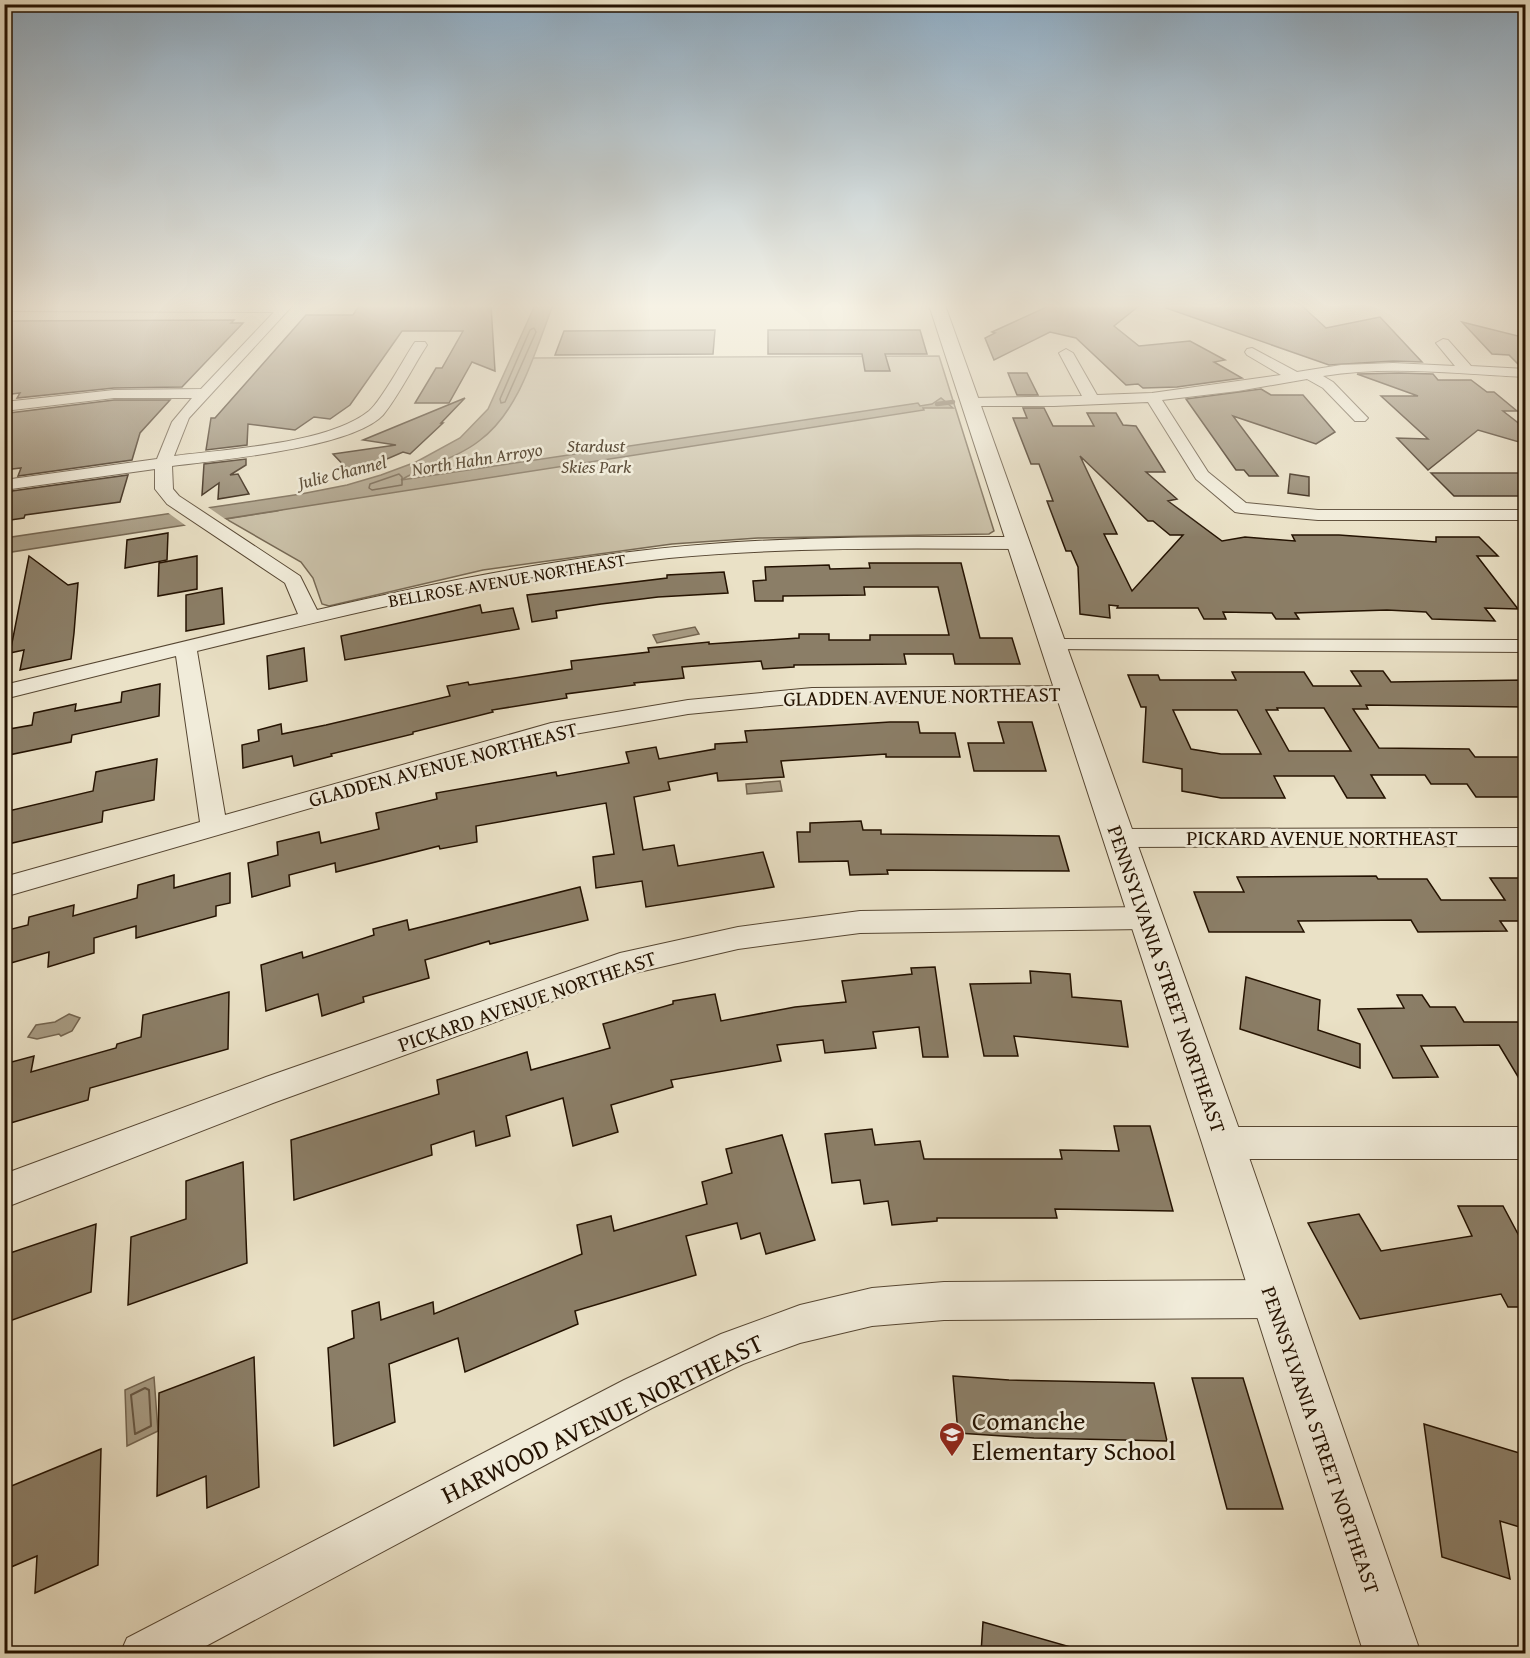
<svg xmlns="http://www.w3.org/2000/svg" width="1530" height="1658" font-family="'Gentium Book Plus',serif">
<rect width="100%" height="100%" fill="#eae1c6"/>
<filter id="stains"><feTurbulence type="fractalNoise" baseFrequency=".00333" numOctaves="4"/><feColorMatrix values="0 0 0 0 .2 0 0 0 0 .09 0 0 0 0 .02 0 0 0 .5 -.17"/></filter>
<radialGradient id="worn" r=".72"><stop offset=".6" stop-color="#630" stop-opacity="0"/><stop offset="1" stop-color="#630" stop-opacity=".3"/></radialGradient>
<!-- green -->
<path fill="#c8bea5" stroke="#766853" stroke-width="1.5" d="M939,356L994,531L989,534L758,538L672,544L483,570L329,606L322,604L313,578L301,562L226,519L277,511L444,462L519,390L532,358Z"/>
<!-- water -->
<g fill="#a79b83" stroke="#73644f" stroke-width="1.5">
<path d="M535,305H553C535,351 520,411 479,441C456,459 425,465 401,480L918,403L920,406L932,404L941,398L953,408H923L924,410L5,553V538L301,494L347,485L381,475L416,462L460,438L488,409Z"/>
<path d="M695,627L699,634L657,643L653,635Z"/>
<path d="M780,781L782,791L747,794L746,784Z"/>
<path d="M69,1014L80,1018L72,1031L61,1036L59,1034L37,1039L28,1037L36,1025L55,1022Z"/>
<path d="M154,1377L158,1431L127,1446L125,1390Z"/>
</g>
<!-- pier -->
<path fill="#eae1c6" d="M205,505L228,521L189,528L167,512Z"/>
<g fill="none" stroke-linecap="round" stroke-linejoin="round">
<!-- shore-far1 -->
<g stroke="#665642" stroke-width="1.5">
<path d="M534,328L536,332L505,402L501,403L500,399L530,330Z"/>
<path d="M399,474L402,477V485L372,490L369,488L370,484Z"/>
</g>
<!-- shore -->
<path stroke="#665642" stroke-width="2" d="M145,1388L149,1390L151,1426L135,1434L131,1395Z"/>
<!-- stream -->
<path stroke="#73644f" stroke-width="4.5" d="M937,404L953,402"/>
</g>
<!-- building -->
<g fill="#8b7e67" stroke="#241201" stroke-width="1.5" fill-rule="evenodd">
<path d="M364,305H491L495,371L472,362L449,403H415L436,368H442L463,331H402L350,405L330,419L314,417L295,430L248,424L247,445L206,450L211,418H215L306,315H353L359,306Z"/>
<path d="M1051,305H1140L1114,326L1139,346L1190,341L1225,360L1214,362L1242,378L1177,387L1143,388L1138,384L1126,385L1076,338L1050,332L994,360L985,338L995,333L992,332Z"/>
<path d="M1166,305H1301L1326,328L1380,317L1422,362L1393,361L1329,365L1166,308Z"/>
<path d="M234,320L231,323H243L182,387L114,388L17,398L20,393L4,395V321Z"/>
<path d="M1462,322L1526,338V367L1520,366L1509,355L1492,354Z"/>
<path d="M715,330L713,354L555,355L564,331Z"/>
<path d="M768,330H920L927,354H885L890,371H865L862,354H768Z"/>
<path d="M1008,373H1027L1038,395H1017Z"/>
<path d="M1399,373L1433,374L1438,380H1471L1487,392H1494L1517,411H1503L1526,429V444L1478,430L1428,470L1397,438L1428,439L1381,396H1418L1357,374Z"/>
<path d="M1261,389L1271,395H1303L1335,432L1316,444L1233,416L1278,476H1249L1244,470H1236L1186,399Z"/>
<path d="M465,398L441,423H443L410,454L403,452L352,474L333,454L396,445L363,440Z"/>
<path d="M114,400H170L140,433L132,460L18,476L21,468L4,470V421L9,413Z"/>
<path d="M1023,408H1044L1053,426H1094L1087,413H1116L1123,425L1136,426L1165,472H1146L1177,499L1168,501L1222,541L1245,537L1295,541L1292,535H1339L1436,542V537H1479L1498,556H1477L1518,609L1485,608L1495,621L1432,619L1426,612L1387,610L1295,613L1299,619H1276L1272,613L1223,612L1226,619H1204L1198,608H1117L1118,606L1109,605L1110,618L1080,614L1078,567L1071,551H1066L1047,501H1053L1039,464H1031L1013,418H1027ZM1080,456L1148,521H1153L1170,535H1183L1132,591L1104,534H1117Z"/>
<path d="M246,459V465L230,475L238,474L249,494L218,499L219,483L202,495L204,464Z"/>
<path d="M1431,473H1526V496H1454Z"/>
<path d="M1290,474L1309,477V496L1288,493Z"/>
<path d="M128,475L120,502L25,515L24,518L4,521V512L12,491Z"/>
<path d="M168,533L167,560L125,568L127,540Z"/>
<path d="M29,556L68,585L78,583L74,633L71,659L20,670L24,650L10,653Z"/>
<path d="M197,556V589L158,596L159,563Z"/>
<path d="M869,563H961L980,638H1012L1020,664H955L953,654H904L906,664L794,665V667L763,669L761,661L682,667L684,678L634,683L635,685L566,694L567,698L492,710L493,712L413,732V734L331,754L332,756L294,766L292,756L243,768L242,745L259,741L258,730L281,724L282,734L326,725L450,696L447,686L468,682L469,685L572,669L571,661L649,652L648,648L709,642V644L799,638V634H829V640H870V635H949L938,587H864L865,595L783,596V601H755L753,581L766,580L765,567L829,565L830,569L870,568Z"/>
<path d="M724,572L728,593L658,597L601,604L556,611L557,618L532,622L527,595L667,578V575Z"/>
<path d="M222,588L224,624L186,631V595Z"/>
<path d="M480,605L482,613L513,608L519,629L345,660L341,636Z"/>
<path d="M304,648L307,681L269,689L267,656Z"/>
<path d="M1351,671H1383L1391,682L1526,680V707L1366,705L1368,709H1353L1379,748L1469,749L1475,757H1526V797H1476L1467,784H1431L1425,775H1371L1385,798H1347L1334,776H1274L1285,798H1221L1182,791V769L1143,762L1146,707H1141L1128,675H1158L1160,680H1236L1232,672H1304L1313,686H1361ZM1277,708H1324L1351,751H1289L1266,710H1278ZM1173,710H1237L1261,754H1221L1191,749Z"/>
<path d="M160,684L159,716L72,735L71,742L4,756V730L32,725L34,713L76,704L75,711L121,702L122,692Z"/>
<path d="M890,722H918L920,733H955L960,757H886V754L781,761L784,777L718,781L717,773L668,782L670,790L634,797L643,850L674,845L678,866L763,852L774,887L646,907L642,881L596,888L593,857L614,854L606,803L476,826L477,842L440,849L439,846L336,872L335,863L289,875L290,886L252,897L248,863L278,855L277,842L319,832L321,843L379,829L376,813L437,799L436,793L556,772L557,776L629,763L626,752L656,747L659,759L715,749V744L747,742L745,731Z"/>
<path d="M998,722H1032L1046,771H974L968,743H1004Z"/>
<path d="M157,759L154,800L103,811L102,822L4,845V812L93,791L96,772Z"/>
<path d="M861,821L863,830H881V834L1059,836L1069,871L887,870L888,874L850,875L848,861L799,862L797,832H810V823Z"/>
<path d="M230,873V903L216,906V916L136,938V926L94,938V953L48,967L49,952L4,965V931L28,925L29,917L74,905L73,916L137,898L138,885L174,875V888Z"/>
<path d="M1376,876L1378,879H1427L1441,900H1505L1490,878H1526V931L1519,921H1500L1507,931L1418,932L1411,920L1298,921L1304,932H1209L1194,892H1244L1237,877Z"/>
<path d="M580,887L588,920L490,944L489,941L425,960L429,978L363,997L364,1002L322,1016L318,994L266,1011L261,965L302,952L303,958L374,935L373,929L407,920L409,930Z"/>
<path d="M935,967L948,1057H923L919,1027L873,1032L876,1048L825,1053L823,1040L777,1045L781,1061L671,1080L673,1087L611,1105L618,1132L573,1146L563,1098L506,1116L510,1136L476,1146L474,1131L431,1145L432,1155L294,1200L291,1140L439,1094L437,1080L527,1052L531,1070L610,1048L603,1024L673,1004V1001L715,994L721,1021L795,1007L846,1002L842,981L912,974L911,968Z"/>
<path d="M1030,971L1070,974L1072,997L1121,1001L1128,1047L1014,1036L1018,1056H984L970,984L1031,983Z"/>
<path d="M1246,977L1320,1000L1318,1030L1360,1044V1068L1240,1029Z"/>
<path d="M229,992L228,1049L90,1088L88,1100L4,1125V1064L34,1056L31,1072L116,1048L117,1044L141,1037L143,1015Z"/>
<path d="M1397,995H1422L1430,1007H1455L1464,1022H1526V1090L1499,1045L1421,1046L1438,1077L1393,1078L1358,1009L1404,1008Z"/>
<path d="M1114,1126H1150L1173,1211L1055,1209L1057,1218H937V1221L892,1225L888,1201L864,1204L860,1180L832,1183L825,1134L872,1129L875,1145L920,1141L924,1159H1062L1060,1150L1119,1151Z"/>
<path d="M782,1135L815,1240L766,1254L760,1233L741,1239L737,1223L686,1236L696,1275L575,1311L578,1324L465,1372L458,1338L389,1364L395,1422L334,1446L328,1348L354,1338L352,1311L379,1302L381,1320L433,1302L434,1314L582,1254L577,1225L611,1216L614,1231L707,1204L702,1182L732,1173L726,1149Z"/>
<path d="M243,1162L247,1263L128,1305L131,1237L186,1219V1181Z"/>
<path d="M1458,1206H1503L1526,1249V1307H1508L1501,1294L1360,1319L1308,1223L1359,1214L1381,1251L1472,1236Z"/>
<path d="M96,1224L91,1292L4,1323V1255Z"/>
<path d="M254,1357L259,1487L207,1508L206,1476L157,1496L159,1393Z"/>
<path d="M953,1376L1009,1380L1154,1383L1167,1441L1034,1438L958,1433Z"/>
<path d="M1192,1378H1243L1283,1509H1227Z"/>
<path d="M1424,1424L1526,1455V1529L1500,1521L1510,1579L1442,1557Z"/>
<path d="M101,1449L98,1565L35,1593L37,1556L4,1570V1489Z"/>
<path d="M983,1622L1074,1648L1073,1653H981Z"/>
</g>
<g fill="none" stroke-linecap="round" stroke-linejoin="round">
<defs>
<g id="minor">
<path d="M4,305H293L189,418L174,456C227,449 328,444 369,411C382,400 404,358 415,342H425L427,345C414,365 398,397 383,415C352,448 219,460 172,466L173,489L179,496L300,576L317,610C446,580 578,554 710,544C813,536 916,537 1019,537L1026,539L1028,543L1026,547L1019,549C902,548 785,547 669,558C509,575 352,613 197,651L225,815L551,723L688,700L812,688L1071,686L1079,688L1082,693L1079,698L1071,700L812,702L688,714L552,738L4,897V877L200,822L176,656L4,699V685L298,614L285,583L167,504L155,489V469L4,490V480L157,459L172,422L192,398H114L4,411V402L114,390L201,389L274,312L4,311Z"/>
<path d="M1443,339L1448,340L1471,366L1526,369V377C1459,374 1389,365 1323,376L1333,382L1365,415L1368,418L1365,421H1355L1323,388L1307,379L1238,391L1162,400L1208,472L1246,503L1318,510H1526V520H1318L1241,513L1235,512L1196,479L1148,402L1054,406H971L964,402L971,398L1082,396L1059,353L1066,349L1073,353L1097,395L1152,393L1281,375L1247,355L1245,352L1247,349L1252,348L1297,372L1341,365L1393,363L1455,366L1436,343Z"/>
<path d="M1054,639L1526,640V652L1047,649L1044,645L1047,641Z"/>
<path d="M1526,828V846L1119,847L1110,845L1106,838L1110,831L1119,829Z"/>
<path d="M1145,907L1155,910L1159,918L1155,926L1145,929L860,933L738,949L622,976L273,1103L4,1208V1174L266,1077L620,953L738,927L860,911Z"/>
<path d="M1223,1127H1526V1159H1223L1211,1154L1206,1143L1211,1132Z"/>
<path d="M1274,1280L1287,1286L1293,1299L1287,1312L1274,1318L944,1320L872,1326L800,1343L743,1364L652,1408L191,1654H120L127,1638L624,1380L721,1334L800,1305L872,1288L944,1282Z"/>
</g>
<path id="tertiary" d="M929,305H945L1244,1143L1421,1654H1364L1202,1143Z"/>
</defs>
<!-- minor casing -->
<use href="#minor" stroke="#564632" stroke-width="2"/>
<!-- tertiary casing -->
<use href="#tertiary" stroke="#564632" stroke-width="2"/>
<!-- minor -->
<use href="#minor" fill="#f1ecda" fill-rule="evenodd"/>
<!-- tertiary -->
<use href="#tertiary" fill="#f1ecda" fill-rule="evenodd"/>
</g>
<!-- sky -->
<linearGradient id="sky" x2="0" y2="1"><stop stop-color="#8eaac0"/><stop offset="0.57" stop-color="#f6f2e5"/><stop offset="1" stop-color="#f6f2e5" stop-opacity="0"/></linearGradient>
<rect width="1530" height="537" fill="url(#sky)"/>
<!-- icons -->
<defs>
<symbol id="school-pin" viewBox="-11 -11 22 30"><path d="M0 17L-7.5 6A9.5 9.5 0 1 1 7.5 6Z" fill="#8f2418" stroke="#f1ecda"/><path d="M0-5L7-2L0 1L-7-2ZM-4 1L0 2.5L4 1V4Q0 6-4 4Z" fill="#fff"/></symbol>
</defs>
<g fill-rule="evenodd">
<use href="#school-pin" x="937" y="1420" width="30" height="40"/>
</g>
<g text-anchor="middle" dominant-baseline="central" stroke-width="5" stroke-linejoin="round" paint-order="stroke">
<!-- far-park labels -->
<g font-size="18" font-style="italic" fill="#5d4e3a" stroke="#f1ecda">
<text x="596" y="445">Stardust<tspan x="596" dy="21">Skies Park</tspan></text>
</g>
<!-- far-water labels -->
<g font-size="18" font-style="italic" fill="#5f503c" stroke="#f1ecda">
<text transform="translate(477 459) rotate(-9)">North Hahn Arroyo</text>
<text transform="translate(342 472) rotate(-14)">Julie Channel</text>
</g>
<!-- far-street labels -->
<g font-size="18" fill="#241201" stroke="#f1ecda">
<text transform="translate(507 580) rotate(-10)">BELLROSE AVENUE NORTHEAST</text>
</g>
<!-- street labels -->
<g font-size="21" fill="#241201" stroke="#f1ecda">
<text transform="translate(922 696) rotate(-1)">GLADDEN AVENUE NORTHEAST</text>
<text transform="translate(443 764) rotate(-15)">GLADDEN AVENUE NORTHEAST</text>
<text x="1322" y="837">PICKARD AVENUE NORTHEAST</text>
<text transform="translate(1167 979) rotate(71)">PENNSYLVANIA STREET NORTHEAST</text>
<text transform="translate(527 1001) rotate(-19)">PICKARD AVENUE NORTHEAST</text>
<text transform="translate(1321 1440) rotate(71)">PENNSYLVANIA STREET NORTHEAST</text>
</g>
<!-- near-street labels -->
<g font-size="26" fill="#241201" stroke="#f1ecda">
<text transform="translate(602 1418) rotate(-26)">HARWOOD AVENUE NORTHEAST</text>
</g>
<!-- near-poi labels -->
<g font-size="26" fill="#241201" stroke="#f1ecda" text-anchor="start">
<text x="972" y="1420">Comanche<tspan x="972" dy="30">Elementary School</tspan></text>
</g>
</g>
<!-- margin -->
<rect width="1530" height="1658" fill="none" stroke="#eae1c6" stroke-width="24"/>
<rect x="6" y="6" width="1518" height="1646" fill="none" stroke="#241201" stroke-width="3"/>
<rect x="12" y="12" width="1506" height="1634" fill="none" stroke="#241201" stroke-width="1.5"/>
<rect width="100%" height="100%" filter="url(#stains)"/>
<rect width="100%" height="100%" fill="url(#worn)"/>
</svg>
